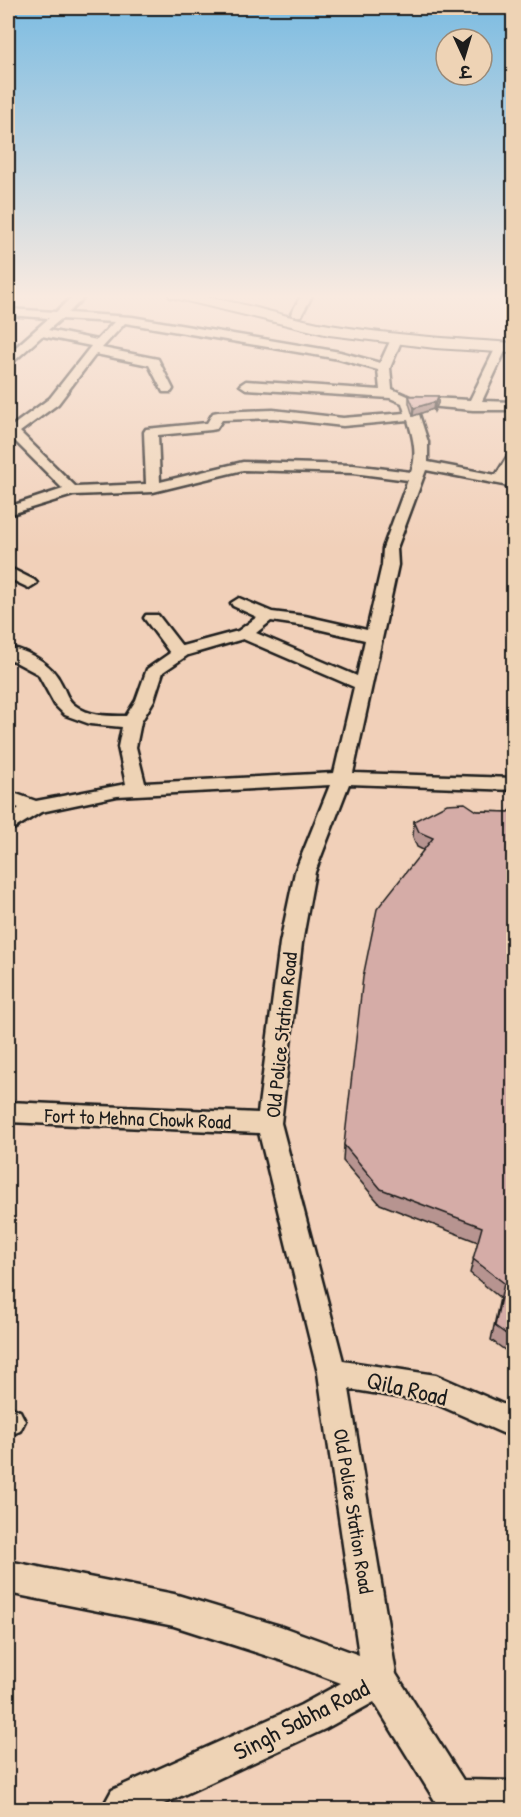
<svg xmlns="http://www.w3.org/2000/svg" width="521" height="1817" font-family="'Patrick Hand','Playpen Sans Deva',sans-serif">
<rect width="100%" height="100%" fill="#f1d0b9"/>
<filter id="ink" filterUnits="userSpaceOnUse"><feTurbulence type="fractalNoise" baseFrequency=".0167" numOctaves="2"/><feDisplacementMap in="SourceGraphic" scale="12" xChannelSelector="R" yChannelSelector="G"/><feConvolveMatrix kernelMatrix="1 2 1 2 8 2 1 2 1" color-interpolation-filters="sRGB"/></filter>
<g filter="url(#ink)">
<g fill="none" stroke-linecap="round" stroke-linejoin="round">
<defs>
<g id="street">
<path d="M75,294H87L68,313L132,317L340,352L380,363L392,337H400L402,339L390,368L392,389L410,397L470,400L497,345L501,344L507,347L482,401L514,402V410H473L416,405L428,442V462L496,475L509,454L514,453V469L508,478L514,479V487L426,470L397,548L398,565L353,773L514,778V790L349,784L315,872L302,943L281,1123L343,1361L436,1375L514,1409V1438L434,1403L349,1389L396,1674L463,1780L514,1781V1810H438L437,1804L374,1702L325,1729L151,1810H101L112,1790L301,1705L341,1683L280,1660L174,1626L8,1593V1561L174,1594L280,1626L359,1655L318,1373L259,1133L8,1122V1102L258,1113L280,943L295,872L330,785L117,796L41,812L15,828L8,830V816L19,808L8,804V791L36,801L126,784L118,747L122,727L90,724L65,715L55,705L38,674L8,658V647C28,651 52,663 61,683C66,692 67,700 76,706C90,717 110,716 126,716L136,700L147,669L170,653L144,618L146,615H158L182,646L238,631L257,617L233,606L231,603L239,598L272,612L305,616L367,630L382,565L383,548L408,480L353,473L243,470L153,492L73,495L8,515V507L63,489L12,438L8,439V429L50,398L91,346L42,336L12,363H8V354L49,318L8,315V309L56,312ZM61,319L114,322L97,340L48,330ZM125,323L339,359L378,370L380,390L246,381L240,385L246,389L390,398L402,403L405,413L343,418L273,410L218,412L213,413L207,423L146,429L144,432L146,484L76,487L20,432L58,404L96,354L149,365L163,392H171L173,389L158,359L102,348ZM273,418L343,426L408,420C413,437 418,455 411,472L353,465L243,462L160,482L158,435L211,430L216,429L222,420ZM271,621L305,626L365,640L357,676L256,633ZM243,639L354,687L334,773L145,783L136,747L141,722L154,700L163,672L188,655Z"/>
<path d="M302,294H313L301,316H293L291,314Z"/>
<path d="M8,567L34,580L37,583L29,588L8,578Z"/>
<path d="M8,1406L20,1411L25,1421L20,1431L10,1435L8,1434Z"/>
</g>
<path id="secondary" d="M168,294C223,294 275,316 330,325C391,335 452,339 514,343V353L435,348L329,335L170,297Z"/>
</defs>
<!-- street casing -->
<use href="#street" stroke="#1c1c1c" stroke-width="5"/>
<!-- secondary casing -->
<use href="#secondary" stroke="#1c1c1c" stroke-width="4"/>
<!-- street -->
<use href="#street" fill="#eed3b5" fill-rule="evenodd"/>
<!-- secondary -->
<use href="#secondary" fill="#eed3b5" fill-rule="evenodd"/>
</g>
<!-- wall -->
<g fill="#b79490" stroke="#1c1c1c" stroke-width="1.5">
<path d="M409,396H438V403L434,412L433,409L413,416L409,403Z"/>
<path d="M513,808V1356L491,1340L500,1298L470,1273L478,1242L380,1204L343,1161L344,1145L423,850L417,847L413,837L414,821L477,811L509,812Z"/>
</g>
<!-- shaded-wall -->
<g fill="#957875" stroke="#1c1c1c" stroke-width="1.5">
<path d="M438,396V403L434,412L435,405Z"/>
<path d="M434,402L433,409L413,416L414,408Z"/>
</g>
<!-- building -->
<g fill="#d5aca7" stroke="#1c1c1c" stroke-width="1.5">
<path d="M409,396H438L435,405L434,402L414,408Z"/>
<path d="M465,803L477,811L509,812L513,808V1339L495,1326L504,1283L473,1259L482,1227L381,1189L344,1145L363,977L377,909L433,838L419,832L414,821L447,804Z"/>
</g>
</g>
<!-- sky -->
<linearGradient id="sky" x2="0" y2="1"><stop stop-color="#7cbce2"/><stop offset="0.54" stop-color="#f9eae0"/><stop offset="1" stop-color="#f9eae0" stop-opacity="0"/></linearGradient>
<rect width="521" height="549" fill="url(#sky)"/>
<g text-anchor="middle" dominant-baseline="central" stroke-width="4.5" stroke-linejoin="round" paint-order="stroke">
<!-- street labels -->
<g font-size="20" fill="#1c1c1c" stroke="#eed3b5">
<text transform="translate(281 1035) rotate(-84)">Old Police Station Road</text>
<text transform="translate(138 1118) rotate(2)">Fort to Mehna Chowk Road</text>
<text transform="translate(354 1511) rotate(81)">Old Police Station Road</text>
</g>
<!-- near-street labels -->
<g font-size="24" fill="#1c1c1c" stroke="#eed3b5">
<text transform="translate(407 1388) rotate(13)">Qila Road</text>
<text transform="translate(301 1719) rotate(-27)">Singh Sabha Road</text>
</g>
</g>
<!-- margin -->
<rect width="521" height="1817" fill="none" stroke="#eed3b5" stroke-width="30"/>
<rect x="15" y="15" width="491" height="1787" fill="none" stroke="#1c1c1c" stroke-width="2" filter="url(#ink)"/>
<!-- north arrow -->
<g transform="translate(464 57) rotate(176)"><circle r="28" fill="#eed3b5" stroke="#9a8a78" stroke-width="1.5"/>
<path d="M0-4.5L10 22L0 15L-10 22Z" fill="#1c1c1c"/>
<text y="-9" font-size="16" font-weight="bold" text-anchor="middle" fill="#1c1c1c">उ</text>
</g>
</svg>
